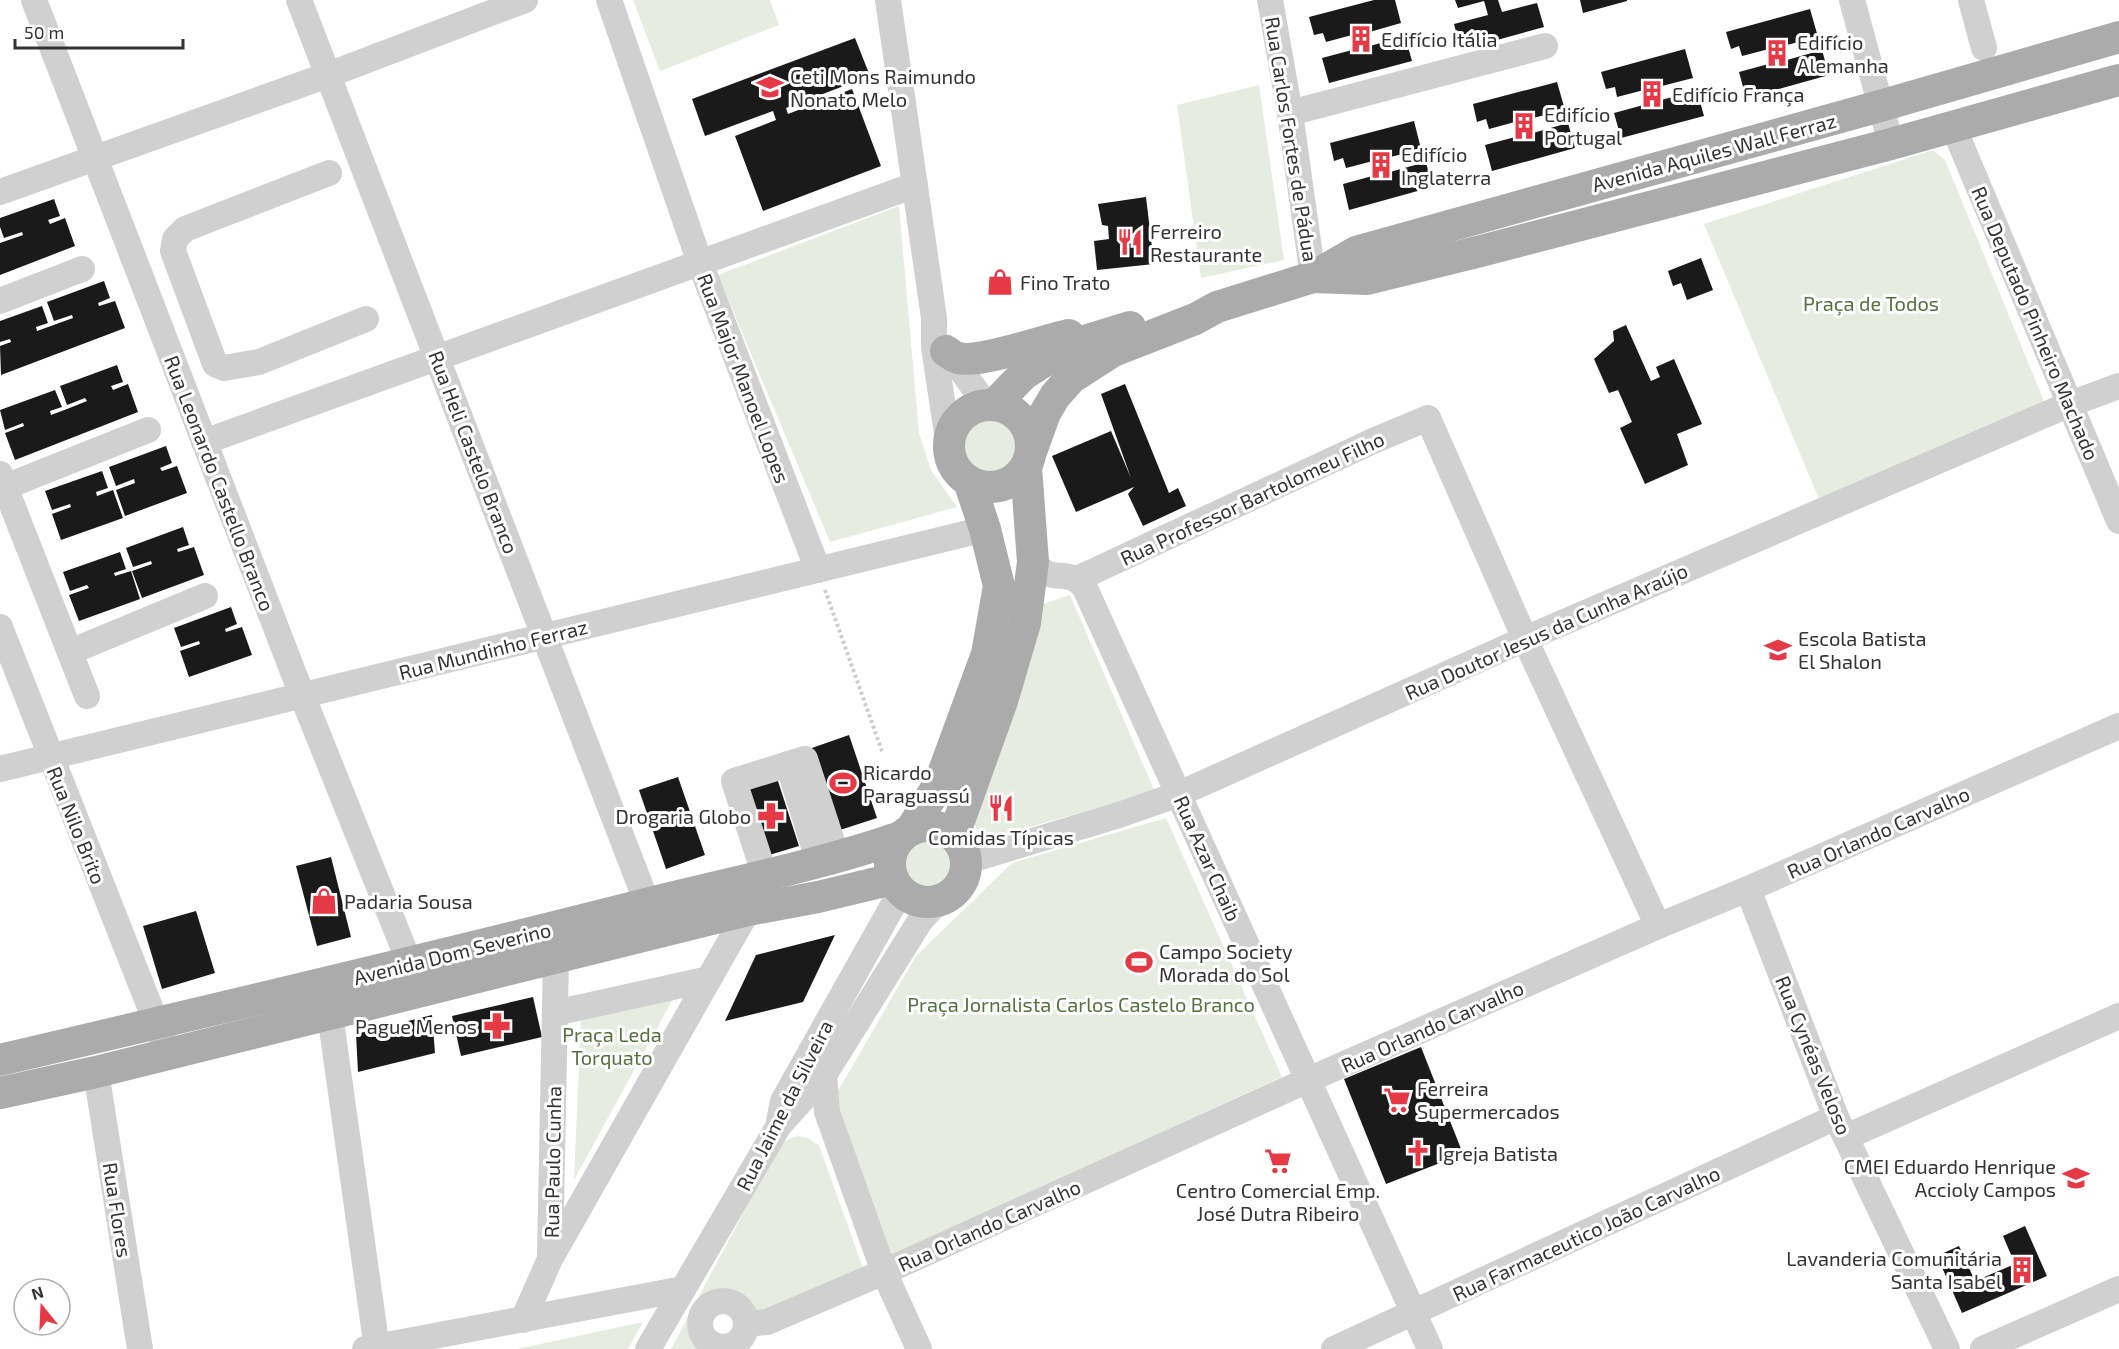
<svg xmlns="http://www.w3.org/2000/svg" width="2119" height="1349" font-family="'Exo 2',sans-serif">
<rect width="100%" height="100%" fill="#fff"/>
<!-- green -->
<g fill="#e6ecdf">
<path d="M633,0H770L779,25L660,71Z"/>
<path d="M1259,85L1284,260L1201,278L1177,105Z"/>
<path d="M1933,150L1945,160L2046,406L1821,504L1704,224Z"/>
<path d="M899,206L919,433L931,470L957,507L830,542L718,275Z"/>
<circle cx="991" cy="446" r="28"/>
<path d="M1070,595L1155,792L994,837C983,835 977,831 973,821L1037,606Z"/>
<path d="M1166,818L1282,1077L890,1256L835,1096L916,956L1012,863Z"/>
<circle cx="928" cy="864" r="28"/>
<path d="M673,999L574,1180L581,1017Z"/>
<path d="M800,1136L807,1138L819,1145L864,1271L754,1314C748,1309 744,1302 737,1298C704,1284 680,1322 699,1349H671L780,1144L793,1137Z"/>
<path d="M643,1322L628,1349H517Z"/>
</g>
<!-- building -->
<g fill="#1a1a1a">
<path d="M1374,0H1395L1401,23L1366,33L1370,46L1405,36L1412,61L1329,83L1322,58L1356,49L1352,35L1326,42L1323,33L1314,35L1309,17Z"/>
<path d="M1455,0H1498L1502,12L1537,3L1544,27L1461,50L1454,24L1488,15L1484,1L1458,8Z"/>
<path d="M1580,0H1627V1L1583,13Z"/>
<path d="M1810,9L1818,37L1783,46L1787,60L1822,50L1829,75L1746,98L1739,72L1772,63L1769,49L1742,56L1739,46L1731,49L1726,32Z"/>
<path d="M855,38L870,76L786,108L788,114L852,89L881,166L763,211L735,136L776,120L773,111L705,136L692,99Z"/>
<path d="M1685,49L1693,78L1658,87L1661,100L1697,91L1704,116L1621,138L1614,113L1647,104L1644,90L1617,97L1615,87L1606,89L1601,72Z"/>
<path d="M1557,82L1565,110L1529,119L1533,133L1568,123L1575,148L1492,171L1485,145L1519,136L1515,122L1489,129L1486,119L1477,122L1473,104Z"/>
<path d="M1414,121L1421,149L1387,158L1390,172L1426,162L1432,187L1349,210L1343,184L1376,175L1373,161L1346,168L1343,158L1334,161L1330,143Z"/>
<path d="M1146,197L1154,264L1097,270L1094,241L1109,239L1108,226L1102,225L1098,204Z"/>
<path d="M54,199L60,216L48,220L50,224L65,218L75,246L0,275V243L23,235L22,232L4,238L0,227V218Z"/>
<path d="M1701,258L1713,290L1687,300L1681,283L1673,286L1668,271Z"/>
<path d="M104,281L110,298L98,303L99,306L115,301L125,328L1,375L0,346L11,342L10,339L0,342V321L42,306L48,323L36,327L37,331L73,318L72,315L54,321L47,302Z"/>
<path d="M1626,325L1651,381L1660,377L1656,367L1674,359L1702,424L1677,434L1688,465L1645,484L1620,428L1632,422L1618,390L1609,393L1594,359L1614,341L1613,331Z"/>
<path d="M117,365L123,382L111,386L113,390L128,384L138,412L15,460L5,433L24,426L23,423L5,430L0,410L55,390L62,407L50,411L51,415L67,409L87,401L85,398L67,405L60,386Z"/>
<path d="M1125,384L1169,493L1178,488L1186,506L1143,526L1128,494L1134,487L1076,512L1052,456L1111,431L1131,478L1101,394Z"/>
<path d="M166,446L172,463L160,468L162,471L177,466L187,493L125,516L116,490L135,483L134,479L116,486L109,467Z"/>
<path d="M102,471L108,488L96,492L97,496L113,490L123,518L61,540L52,514L71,507L70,504L52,510L45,491Z"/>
<path d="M183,527L189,545L177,549L178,552L194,547L204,575L142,598L132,571L152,564L151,561L133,567L126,548Z"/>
<path d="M120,552L126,569L114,573L115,576L131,571L140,599L79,621L69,595L89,588L87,585L70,591L63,572Z"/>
<path d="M231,607L237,624L225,629L226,632L242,627L252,655L189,677L180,651L200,644L199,641L181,647L174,628Z"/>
<path d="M849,735L877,818L837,831L809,749Z"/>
<path d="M776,775L799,846L766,856L743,786Z"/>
<path d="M678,777L705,855L666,869L639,790Z"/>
<path d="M331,857L351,937L317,946L296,866Z"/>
<path d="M196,911L215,973L162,989L143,926Z"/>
<path d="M835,935L803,1002L725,1021L756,955Z"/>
<path d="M533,997L542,1037L461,1056L452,1016Z"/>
<path d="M432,1015L435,1053L358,1072L356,1034Z"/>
<path d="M1421,1047L1463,1154L1386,1184L1344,1079Z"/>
<path d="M2025,1226L2047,1276L1962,1313L1937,1256L1959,1246L1975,1281L2015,1264L2003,1236Z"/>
</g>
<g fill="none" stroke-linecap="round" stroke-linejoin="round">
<!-- path -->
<path stroke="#cdcdcd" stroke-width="4" stroke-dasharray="3 3" stroke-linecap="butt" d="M825,590L883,754"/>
<!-- minor -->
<g stroke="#d0d0d0" stroke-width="26">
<path d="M34,0L302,695L410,964"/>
<path d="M299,0L654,921"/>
<path d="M609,0L700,263L818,570"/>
<path d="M888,0L934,318V347L949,447"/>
<path d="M1270,0L1290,113L1313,277"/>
<path d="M1852,0L1891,144"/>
<path d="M1971,0L1984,48"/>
<path d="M1290,113L1545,46"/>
<path d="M1953,126L2119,521"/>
<path d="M329,173L185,229L175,239L173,251L215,364L224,368L259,362L366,319"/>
<path d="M0,192L328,75L525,0"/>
<path d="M0,301L82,269"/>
<path d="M945,347L986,405"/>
<path d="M204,442L915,185"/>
<path d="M0,474L87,696"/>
<path d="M0,489L148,430"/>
<path d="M1033,562C1036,565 1040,569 1044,572C1058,580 1068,570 1084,586L1430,1349"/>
<path d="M1077,579L1373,441L1428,418L1525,639L1658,926"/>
<path d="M0,627L163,1040"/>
<path d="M70,652L205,596"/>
<path d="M788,764L819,862"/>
<path d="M0,769L985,529"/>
<path d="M967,861L1119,815L1179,794L1525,639L2070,404L2119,386"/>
<path d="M765,876L734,781L805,759L837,857"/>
<path d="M1748,889L1836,1117L1947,1349"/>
<path d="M555,1013L709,979"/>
<path d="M330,1014L377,1349"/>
<path d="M96,1072L140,1349"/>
<path d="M824,1075L827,1112L884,1272L919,1349"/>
<path d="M782,1122L824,1075L920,921L932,908L949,896"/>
<path d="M1846,1137L2119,1016"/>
<path d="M550,1255L556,958"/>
<circle cx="723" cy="1324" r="23"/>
<path d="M523,1320L550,1259L748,910"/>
<path d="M746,1324L767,1322L884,1272L1308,1080L1658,926L1748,889L2119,726"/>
<path d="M365,1349L683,1289"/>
<path d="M648,1349L778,1127L783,1101L901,891"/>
<path d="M1334,1349L1836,1117"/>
<path d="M1983,1349L2119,1289"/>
</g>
<!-- major -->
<g stroke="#ababab" stroke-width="32">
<path d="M1313,277L1367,279L1481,251L1891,144L2119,80"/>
<path d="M946,351C950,354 954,357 958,358C979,364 1044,340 1069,335"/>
<path d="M995,404L1024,374L1068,346L1130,327"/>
<circle cx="990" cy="446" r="41"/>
<path d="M1032,449L1045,413L1055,396L1071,378L1113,351L1195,319L1217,307L1313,277L1356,252L1880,106L2119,37"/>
<circle cx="928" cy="864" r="38"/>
<path d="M911,830L940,782L987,654L999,586L985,529L969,481"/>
<path d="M954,835L1002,701L1025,623L1033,562L1026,467"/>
<path d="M0,1060C209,1011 418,962 626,909C718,885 811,868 901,837"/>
<path d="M0,1093L96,1072L748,910L818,897L893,879"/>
</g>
</g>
<!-- icons -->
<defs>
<symbol id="building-bare" viewBox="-9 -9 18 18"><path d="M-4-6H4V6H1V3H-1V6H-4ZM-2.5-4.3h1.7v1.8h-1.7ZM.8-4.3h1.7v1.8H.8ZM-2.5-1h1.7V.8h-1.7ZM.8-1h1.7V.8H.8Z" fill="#e63946" stroke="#fff" stroke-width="2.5" paint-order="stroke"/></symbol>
<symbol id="school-bare" viewBox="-9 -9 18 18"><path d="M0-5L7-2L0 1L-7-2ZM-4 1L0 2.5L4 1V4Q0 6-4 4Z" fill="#e63946" stroke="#fff" stroke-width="2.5" paint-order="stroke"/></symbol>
<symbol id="restaurant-bare" viewBox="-9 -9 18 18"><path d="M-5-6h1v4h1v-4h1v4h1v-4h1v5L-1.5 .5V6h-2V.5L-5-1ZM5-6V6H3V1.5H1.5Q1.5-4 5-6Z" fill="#e63946" stroke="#fff" stroke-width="2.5" paint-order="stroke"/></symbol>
<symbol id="shop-bare" viewBox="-9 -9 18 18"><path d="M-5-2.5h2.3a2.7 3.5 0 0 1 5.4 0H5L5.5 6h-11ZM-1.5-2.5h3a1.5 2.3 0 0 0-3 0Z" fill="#e63946" stroke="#fff" stroke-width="2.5" paint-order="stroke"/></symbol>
<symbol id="stadium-bare" viewBox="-9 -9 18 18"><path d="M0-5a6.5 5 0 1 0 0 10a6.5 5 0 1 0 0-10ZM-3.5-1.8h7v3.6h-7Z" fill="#e63946" stroke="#fff" stroke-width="2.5" paint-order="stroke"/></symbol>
<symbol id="pharmacy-bare" viewBox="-9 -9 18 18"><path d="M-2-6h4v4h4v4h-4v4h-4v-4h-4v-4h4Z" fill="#e63946" stroke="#fff" stroke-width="2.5" paint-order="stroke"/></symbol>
<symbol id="supermarket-bare" viewBox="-9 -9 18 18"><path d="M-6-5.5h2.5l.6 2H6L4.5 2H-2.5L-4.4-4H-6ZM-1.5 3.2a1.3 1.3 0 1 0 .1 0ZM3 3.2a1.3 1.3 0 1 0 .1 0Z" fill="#e63946" stroke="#fff" stroke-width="2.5" paint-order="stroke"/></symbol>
<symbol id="church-bare" viewBox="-9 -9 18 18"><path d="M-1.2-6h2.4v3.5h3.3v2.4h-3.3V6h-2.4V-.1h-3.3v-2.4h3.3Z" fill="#e63946" stroke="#fff" stroke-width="2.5" paint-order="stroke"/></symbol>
</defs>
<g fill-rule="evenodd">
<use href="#building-bare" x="1342" y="20" width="38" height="38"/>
<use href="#building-bare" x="1758" y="34" width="38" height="38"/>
<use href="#school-bare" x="751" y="68" width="38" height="38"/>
<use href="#building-bare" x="1633" y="75" width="38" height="38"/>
<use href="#building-bare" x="1505" y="107" width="38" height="38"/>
<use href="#building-bare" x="1362" y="146" width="38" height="38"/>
<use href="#restaurant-bare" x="1111" y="223" width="38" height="38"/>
<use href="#shop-bare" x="981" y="263" width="38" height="38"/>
<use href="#school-bare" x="1759" y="631" width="38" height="38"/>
<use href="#stadium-bare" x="824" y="764" width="38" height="38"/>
<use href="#restaurant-bare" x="982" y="789" width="38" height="38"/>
<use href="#pharmacy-bare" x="752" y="797" width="38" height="38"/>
<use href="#shop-bare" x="305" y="882" width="38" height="38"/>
<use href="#stadium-bare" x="1120" y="943" width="38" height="38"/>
<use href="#pharmacy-bare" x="478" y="1007" width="38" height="38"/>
<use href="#supermarket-bare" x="1378" y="1081" width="38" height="38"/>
<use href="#church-bare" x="1399" y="1134" width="38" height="38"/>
<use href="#supermarket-bare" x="1259" y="1142" width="38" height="38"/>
<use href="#school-bare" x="2057" y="1159" width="38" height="38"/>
<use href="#building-bare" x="2003" y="1251" width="38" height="38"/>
</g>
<g text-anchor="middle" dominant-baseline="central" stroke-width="6" stroke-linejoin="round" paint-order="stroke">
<!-- poi labels -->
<g font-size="20" fill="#333" stroke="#fff" text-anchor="start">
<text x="1381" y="39">Edifício Itália</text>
<text x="1797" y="42">Edifício<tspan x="1797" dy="23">Alemanha</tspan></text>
<text x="790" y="76">Ceti Mons Raimundo<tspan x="790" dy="23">Nonato Melo</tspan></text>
<text x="1672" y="94">Edifício França</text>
<text x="1544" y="114">Edifício<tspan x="1544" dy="23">Portugal</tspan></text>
<text x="1401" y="154">Edifício<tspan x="1401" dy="23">Inglaterra</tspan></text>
<text x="1150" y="231">Ferreiro<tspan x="1150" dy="23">Restaurante</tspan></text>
<text x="1020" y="282">Fino Trato</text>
<text x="1798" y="638">Escola Batista<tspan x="1798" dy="23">El Shalon</tspan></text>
<text x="863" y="772">Ricardo<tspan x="863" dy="23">Paraguassú</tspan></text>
<text x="751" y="816" text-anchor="end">Drogaria Globo</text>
<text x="1001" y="837" text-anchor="middle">Comidas Típicas</text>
<text x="344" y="901">Padaria Sousa</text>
<text x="1159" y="951">Campo Society<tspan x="1159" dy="23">Morada do Sol</tspan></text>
<text x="477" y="1026" text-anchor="end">Pague Menos</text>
<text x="1417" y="1088">Ferreira<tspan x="1417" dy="23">Supermercados</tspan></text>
<text x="1438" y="1153">Igreja Batista</text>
<text x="2056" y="1166" text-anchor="end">CMEI Eduardo Henrique<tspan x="2056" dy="23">Accioly Campos</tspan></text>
<text x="1278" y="1190" text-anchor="middle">Centro Comercial Emp.<tspan x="1278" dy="23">José Dutra Ribeiro</tspan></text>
<text x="2002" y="1258" text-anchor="end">Lavanderia Comunitária<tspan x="2002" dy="23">Santa Isabel</tspan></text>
</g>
<!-- street labels -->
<g font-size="20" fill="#333" stroke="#fff">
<text transform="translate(1292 139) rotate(81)">Rua Carlos Fortes de Pádua</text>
<text transform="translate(1714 152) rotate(-15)">Avenida Aquiles Wall Ferraz</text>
<text transform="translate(2036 323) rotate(67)">Rua Deputado Pinheiro Machado</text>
<text transform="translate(744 378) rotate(69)">Rua Major Manoel Lopes</text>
<text transform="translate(474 452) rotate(69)">Rua Heli Castelo Branco</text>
<text transform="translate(220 483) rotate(69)">Rua Leonardo Castello Branco</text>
<text transform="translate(1252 498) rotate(-25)">Rua Professor Bartolomeu Filho</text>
<text transform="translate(1546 631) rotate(-24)">Rua Doutor Jesus da Cunha Araújo</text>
<text transform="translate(493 649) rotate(-14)">Rua Mundinho Ferraz</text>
<text transform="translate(77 825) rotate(68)">Rua Nilo Brito</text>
<text transform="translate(1878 832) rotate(-24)">Rua Orlando Carvalho</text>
<text transform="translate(1208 858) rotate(66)">Rua Azar Chaib</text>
<text transform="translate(452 953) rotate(-14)">Avenida Dom Severino</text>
<text transform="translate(1432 1026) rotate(-24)">Rua Orlando Carvalho</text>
<text transform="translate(1814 1055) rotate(68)">Rua Cynéas Veloso</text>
<text transform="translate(784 1105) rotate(-63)">Rua Jaime da Silveira</text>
<text transform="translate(552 1162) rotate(-89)">Rua Paulo Cunha</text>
<text transform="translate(118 1210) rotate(81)">Rua Flores</text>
<text transform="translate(989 1225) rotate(-24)">Rua Orlando Carvalho</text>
<text transform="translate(1586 1233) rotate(-25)">Rua Farmaceutico João Carvalho</text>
</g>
<!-- park labels -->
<g font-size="20" fill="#56703f" stroke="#fff">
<text x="1871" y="303">Praça de Todos</text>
<text x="1081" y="1004">Praça Jornalista Carlos Castelo Branco</text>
<text x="612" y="1034">Praça Leda<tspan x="612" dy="23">Torquato</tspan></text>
</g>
</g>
<!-- north arrow -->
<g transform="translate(42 1307) rotate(342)"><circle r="28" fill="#ffffff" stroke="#adadad" stroke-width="1.5"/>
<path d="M0-4.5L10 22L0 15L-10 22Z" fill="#e63946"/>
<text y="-9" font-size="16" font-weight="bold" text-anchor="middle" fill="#333333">N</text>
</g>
<!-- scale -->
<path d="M15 39v9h168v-9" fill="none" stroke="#333333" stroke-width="3"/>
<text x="24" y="39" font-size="18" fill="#333333" stroke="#ffffff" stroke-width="4.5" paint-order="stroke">50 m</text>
</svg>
